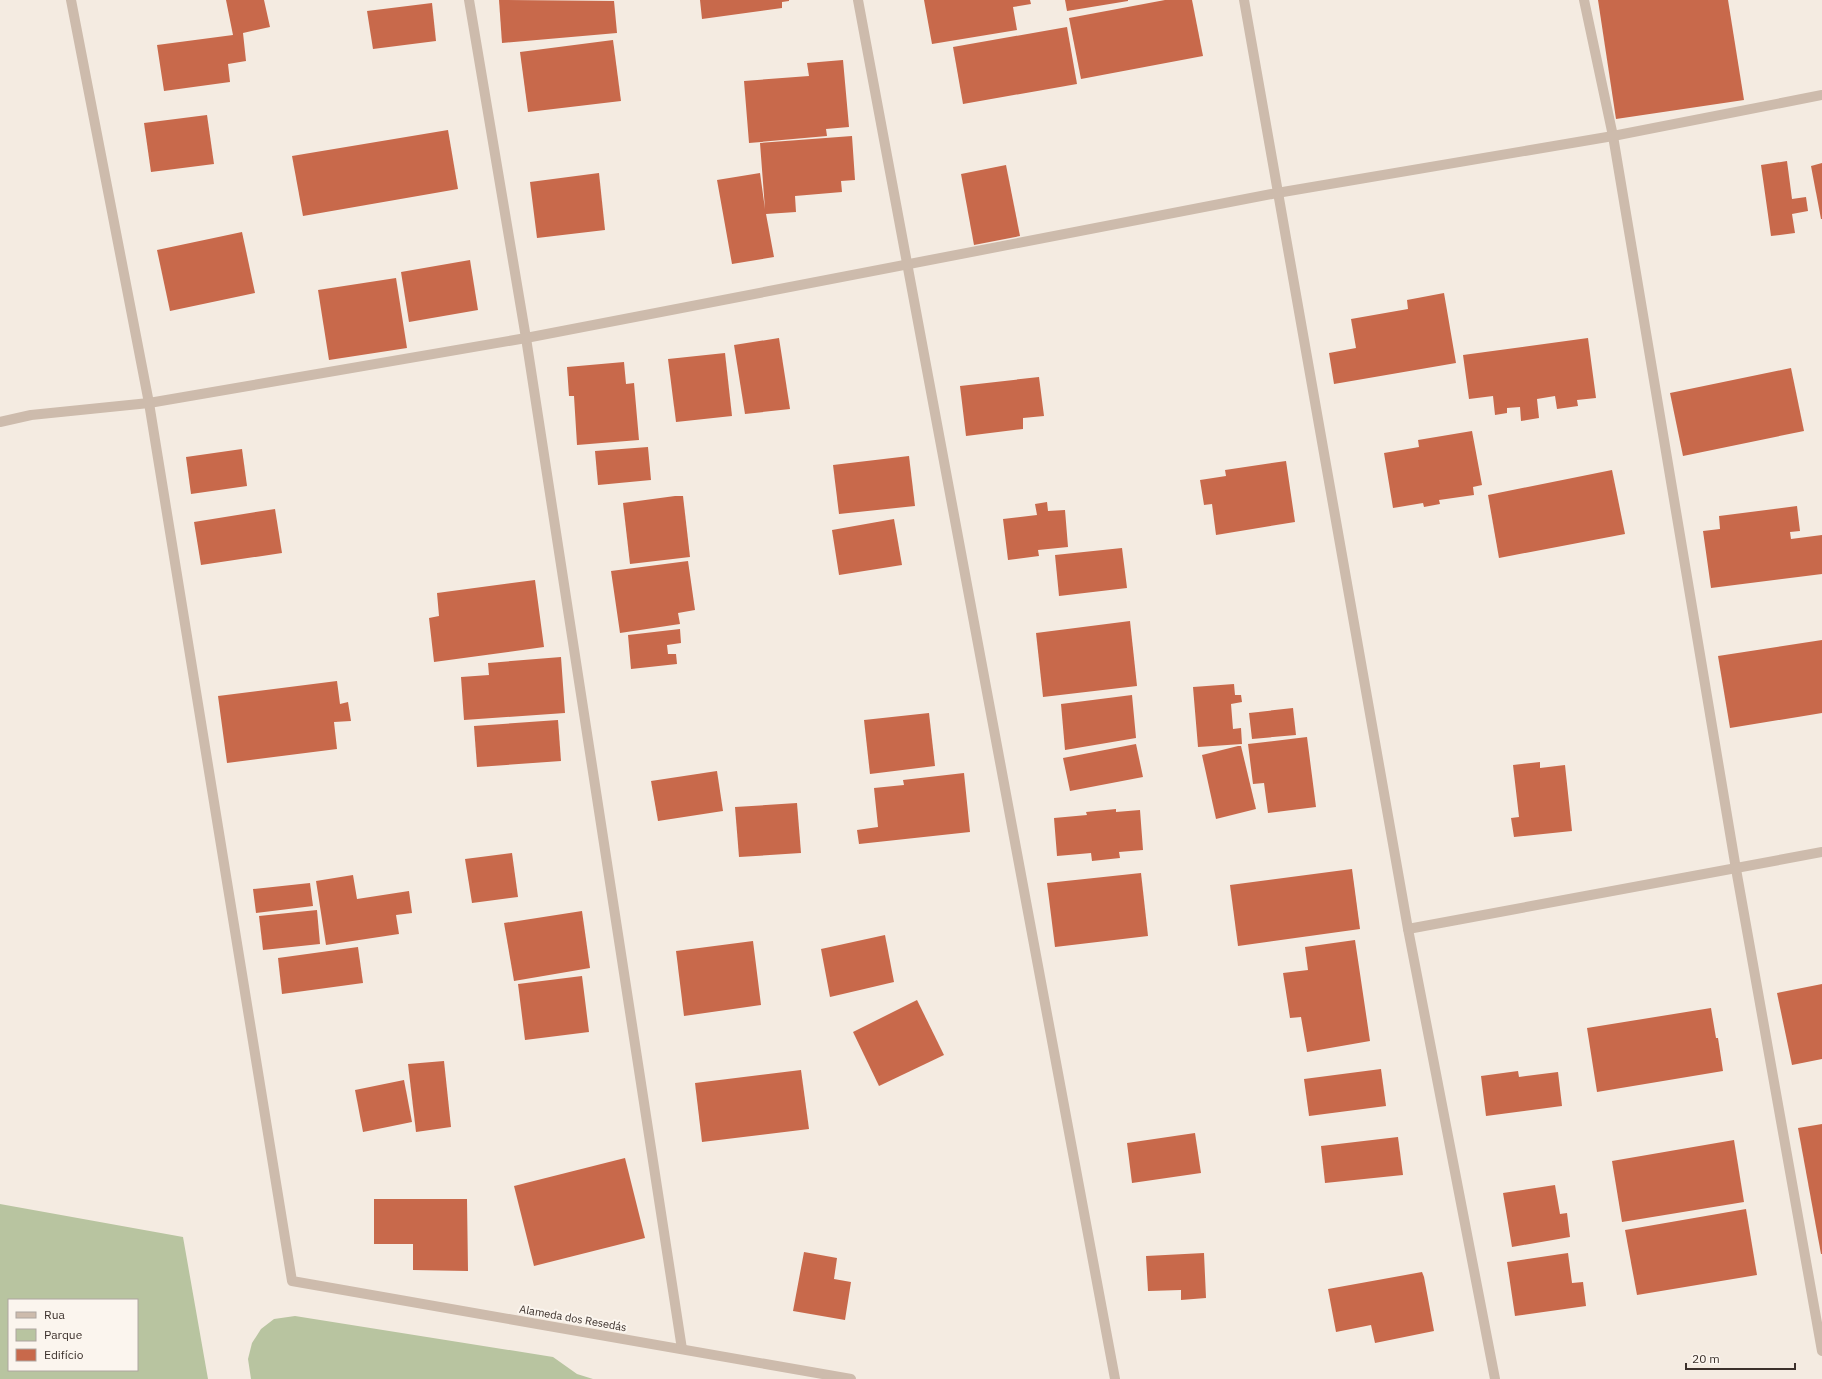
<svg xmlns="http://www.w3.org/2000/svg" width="1822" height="1379" font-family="'IBM Plex Sans',sans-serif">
<rect width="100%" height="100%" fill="#f4ebe1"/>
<!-- green -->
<g fill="#b8c4a0" fill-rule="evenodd">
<path d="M0,1204L183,1237L208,1379H0ZM9,1300H137V1370H9Z"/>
<path d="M295,1316L553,1357L577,1374L593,1379H251L248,1359L252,1343L261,1329L274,1319Z"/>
</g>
<!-- building -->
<g fill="#c8694b">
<path d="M226,0H264L270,27L243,33L246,61L228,64L230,82L164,91L157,45L233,35Z"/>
<path d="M499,0L614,1L617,33L502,43Z"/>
<path d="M700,0H789V1L782,2V8L702,19Z"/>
<path d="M924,0H1030L1031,4L1013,7L1017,30L932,44Z"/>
<path d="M1065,0H1128V1L1067,11Z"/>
<path d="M1165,0H1192L1203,56L1081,79L1069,18Z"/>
<path d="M1598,0H1728L1744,100L1616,119Z"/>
<path d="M432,3L436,41L373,49L367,11Z"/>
<path d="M1067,27L1077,84L963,104L953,47Z"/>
<path d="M613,40L621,101L528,112L520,52Z"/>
<path d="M843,60L849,127L826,129L827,136L749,143L744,81L809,76L807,63Z"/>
<path d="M207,115L214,164L151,172L144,123Z"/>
<path d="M448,130L458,189L303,216L292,156Z"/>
<path d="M852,136L855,180L841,181L842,192L795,196L796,212L766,214L774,257L732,264L717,180L760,173L765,209L760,143Z"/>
<path d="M1787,161L1792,199L1806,197L1808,211L1792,214L1795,233L1771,236L1761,165Z"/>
<path d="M1822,163V219H1821L1811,166Z"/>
<path d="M1006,165L1020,236L974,245L961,174Z"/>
<path d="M599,173L605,230L537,238L530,182Z"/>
<path d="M242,232L255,293L170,311L157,250Z"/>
<path d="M470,260L478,310L409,322L401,272Z"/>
<path d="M396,278L407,348L329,360L318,290Z"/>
<path d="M1444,293L1456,363L1334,384L1329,353L1356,348L1351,319L1408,309L1407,300Z"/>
<path d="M779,338L790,409L745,414L734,345Z"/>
<path d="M1588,338L1596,398L1577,400L1578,406L1557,409L1555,396L1537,399L1539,418L1521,421L1520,407L1507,408V413L1495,415L1493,396L1469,399L1463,355Z"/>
<path d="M725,353L732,416L676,422L668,359Z"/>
<path d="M624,362L626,384L634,383L639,440L577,445L574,396H569L567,367Z"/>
<path d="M1791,368L1804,431L1683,456L1670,393Z"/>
<path d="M1039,377L1044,416L1023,418V429L966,436L960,386Z"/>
<path d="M1472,431L1482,485L1473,487L1474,495L1439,500L1440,504L1424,507L1423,503L1393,508L1384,453L1419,447L1418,440Z"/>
<path d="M648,447L651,480L598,485L595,451Z"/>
<path d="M242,449L247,486L191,494L186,457Z"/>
<path d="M909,456L915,506L839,514L833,465Z"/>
<path d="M1286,461L1295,522L1216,535L1212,504L1204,505L1200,480L1226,476L1225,470Z"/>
<path d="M1612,470L1625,534L1499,558L1488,495Z"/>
<path d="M675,496H683L690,557L630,564L623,503Z"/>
<path d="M1047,502L1048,511L1065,510L1068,547L1038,550L1039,556L1008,560L1003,519L1037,515L1035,504Z"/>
<path d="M1797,506L1800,531L1790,532L1791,539L1822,535V574L1711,588L1703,531L1720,529L1719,516Z"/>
<path d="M275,509L282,553L201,565L194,522Z"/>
<path d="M894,519L902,565L839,575L832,530Z"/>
<path d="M1122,548L1127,588L1059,596L1055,555Z"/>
<path d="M688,561L695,610L678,613L680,624L620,633L611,571Z"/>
<path d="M535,580L544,647L434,662L429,618L439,616L437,593Z"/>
<path d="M1130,621L1137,686L1043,697L1036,633Z"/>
<path d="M680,629L681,643L667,645L668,654H676L677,664L631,669L628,635Z"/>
<path d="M1822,640V713L1730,728L1718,656Z"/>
<path d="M561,657L565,713L464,720L461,677L489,675L488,663Z"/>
<path d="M337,681L340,704L348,702L351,721L334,722L337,749L227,763L218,696Z"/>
<path d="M1234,684L1235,695H1241L1242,702L1231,704L1233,729L1241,728L1242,744L1198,747L1193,687Z"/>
<path d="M1132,695L1136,738L1065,750L1061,704Z"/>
<path d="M1293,708L1296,735L1252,739L1249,713Z"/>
<path d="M929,713L935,766L870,774L864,720Z"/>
<path d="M558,720L561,761L477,767L474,726Z"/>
<path d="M1307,737L1316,807L1268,813L1264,783L1253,784L1248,744Z"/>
<path d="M1136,744L1143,777L1070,791L1063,758Z"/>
<path d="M1238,746H1241L1256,809L1216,819L1202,755Z"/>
<path d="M1540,762V768L1565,765L1572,831L1514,837L1511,818L1519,817L1513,765Z"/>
<path d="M717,771L723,811L658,821L651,781Z"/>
<path d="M964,773L970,832L859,844L857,830L878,827L874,788L904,785L903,780Z"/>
<path d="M797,803L801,853L739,857L735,807Z"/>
<path d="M1116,809V812L1140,810L1143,850L1119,852L1120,858L1092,861L1091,853L1057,856L1054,818L1087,815L1086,812Z"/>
<path d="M512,853L518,897L472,903L465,859Z"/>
<path d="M1352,869L1360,929L1238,946L1230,885Z"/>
<path d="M1141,873L1148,936L1055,947L1047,883Z"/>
<path d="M353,875L357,899L409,891L412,913L396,915L399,934L326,945L316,881Z"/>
<path d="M310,883L313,906L256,913L253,889Z"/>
<path d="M317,910L320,944L263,950L259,916Z"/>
<path d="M582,911L590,968L514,981L504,923Z"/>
<path d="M885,935L894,982L830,997L821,949Z"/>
<path d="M1355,940L1370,1041L1307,1052L1301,1017L1290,1018L1283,973L1308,970L1305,947Z"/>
<path d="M753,941L761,1005L684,1016L676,951Z"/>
<path d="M358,947L363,983L282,994L278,958Z"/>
<path d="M582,976L589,1032L525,1040L518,984Z"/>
<path d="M1822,984V1059L1792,1065L1777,993Z"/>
<path d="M917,1000L944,1055L879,1086L853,1032Z"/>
<path d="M1711,1008L1716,1038H1718L1723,1071L1597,1092L1587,1028Z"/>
<path d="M444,1061L451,1127L416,1132L408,1064Z"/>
<path d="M1381,1069L1386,1106L1309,1116L1304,1079Z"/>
<path d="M801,1070L809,1129L702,1142L695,1083Z"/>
<path d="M1518,1071L1519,1077L1558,1072L1562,1106L1486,1116L1481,1076Z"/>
<path d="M404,1080L412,1122L363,1132L355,1090Z"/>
<path d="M1822,1124V1254H1821L1798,1128Z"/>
<path d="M1195,1133L1201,1173L1132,1183L1127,1143Z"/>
<path d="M1398,1137L1403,1175L1325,1183L1321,1146Z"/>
<path d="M1734,1140L1744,1202L1622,1222L1612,1161Z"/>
<path d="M625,1158L645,1238L534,1266L514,1186Z"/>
<path d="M1555,1185L1560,1214L1567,1213L1570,1237L1512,1247L1503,1193Z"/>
<path d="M374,1199H467L468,1271L413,1270V1244H374Z"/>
<path d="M1746,1209L1757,1275L1637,1295L1625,1230Z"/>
<path d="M804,1252L837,1258L834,1279L851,1282L845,1320L793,1311Z"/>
<path d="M1204,1253L1206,1298L1181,1300V1290L1148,1291L1146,1256Z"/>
<path d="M1568,1253L1572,1283L1583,1282L1586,1306L1515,1316L1507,1262Z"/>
<path d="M1422,1272L1424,1277L1434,1331L1375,1343L1371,1325L1336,1332L1328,1289Z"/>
</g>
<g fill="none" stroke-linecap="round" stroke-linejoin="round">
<!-- minor -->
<g stroke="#cdbbac" stroke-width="10">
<path d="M71,0L149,403L292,1281L851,1379"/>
<path d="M469,0L526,338L682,1349"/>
<path d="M858,0L1115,1379"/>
<path d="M1244,0L1408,929L1495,1379"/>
<path d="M1584,0L1613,136L1736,869L1822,1351"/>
<path d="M0,422L31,415L149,403L526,338L1277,193L1613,136L1822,95"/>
<path d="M1408,929L1822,852"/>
</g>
</g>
<g text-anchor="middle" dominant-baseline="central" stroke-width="4" stroke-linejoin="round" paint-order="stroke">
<!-- street labels -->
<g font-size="11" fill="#3b302b" stroke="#fbf5ee">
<text transform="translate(573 1318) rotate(10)">Alameda dos Resedás</text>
</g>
</g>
<!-- legend -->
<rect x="8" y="1299" width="130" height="72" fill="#fbf5ee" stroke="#aea6a0"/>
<rect x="16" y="1312" width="20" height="6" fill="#cdbbac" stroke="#aea6a0"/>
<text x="44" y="1319" font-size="12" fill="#3b302b">Rua</text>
<rect x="16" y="1329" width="20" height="12" fill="#b8c4a0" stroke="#aea6a0"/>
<text x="44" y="1339" font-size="12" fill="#3b302b">Parque</text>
<rect x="16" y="1349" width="20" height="12" fill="#c8694b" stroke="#aea6a0"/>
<text x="44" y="1359" font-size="12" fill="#3b302b">Edifício</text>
<!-- scale -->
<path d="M1686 1363v6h109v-6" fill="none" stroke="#3b302b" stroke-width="2"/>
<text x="1692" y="1363" font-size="12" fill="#3b302b" stroke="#fbf5ee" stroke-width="3" paint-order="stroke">20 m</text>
</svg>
